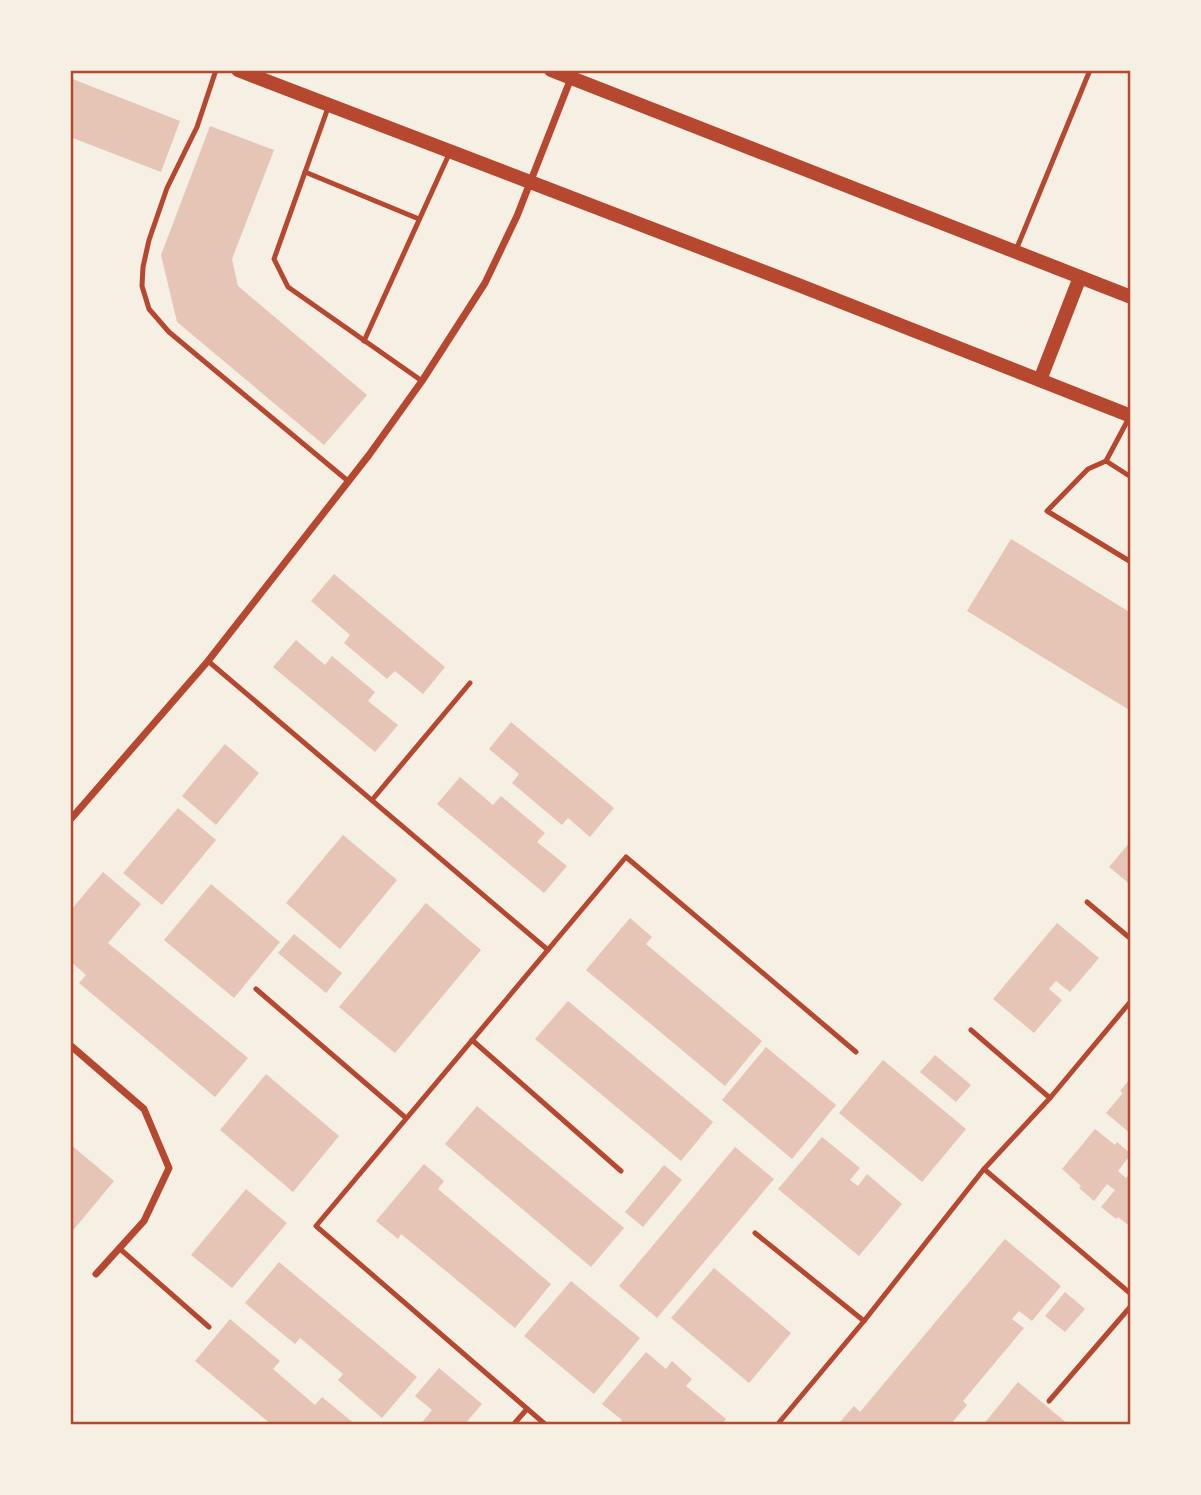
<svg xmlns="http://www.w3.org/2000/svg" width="1201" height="1495" font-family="'Alegreya Sans',sans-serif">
<rect width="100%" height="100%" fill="#f6efe4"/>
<!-- building -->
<g fill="#e6c5b7">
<path d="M70,78L180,121L161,172L70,137Z"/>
<path d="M210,126L274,150L232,259L238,286L367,395L324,445L177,322L161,255Z"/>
<path d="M1011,539L1131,613V711L967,611Z"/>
<path d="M334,574L445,667L423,694L395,671L387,679L344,643L350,635L311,601Z"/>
<path d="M296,640L325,665L332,656L375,692L368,701L398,725L375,752L273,667Z"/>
<path d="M511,722L614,808L590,837L568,818L562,825L512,783L519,774L489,749Z"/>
<path d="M225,744L259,773L216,825L182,796Z"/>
<path d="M460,777L493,805L501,796L545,833L537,842L567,866L544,893L437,804Z"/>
<path d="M178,808L216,840L162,905L123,873Z"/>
<path d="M343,835L397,880L340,949L286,903Z"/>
<path d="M1131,841V885L1109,867Z"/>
<path d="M103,872L141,904L108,943L248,1058L215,1097L79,983L86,975L70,961V911Z"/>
<path d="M211,884L280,942L234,998L164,940Z"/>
<path d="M426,903L481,950L395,1053L339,1007Z"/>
<path d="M630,918L652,937L646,944L762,1041L725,1086L586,970Z"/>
<path d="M1057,923L1099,958L1070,992L1056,981L1049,989L1062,1000L1034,1033L993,999Z"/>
<path d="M294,934L342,973L326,993L278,953Z"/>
<path d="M568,1001L713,1122L681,1161L535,1039Z"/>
<path d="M766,1047L836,1105L792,1159L722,1100Z"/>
<path d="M935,1055L971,1085L956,1102L920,1072Z"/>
<path d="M883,1060L966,1129L922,1182L839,1113Z"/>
<path d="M266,1074L339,1136L293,1192L220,1130Z"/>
<path d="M1131,1078V1134L1106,1113L1123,1093L1120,1091Z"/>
<path d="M477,1106L624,1228L591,1267L445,1144Z"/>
<path d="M1095,1129L1115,1145L1117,1142L1131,1154L1118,1171L1126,1178L1131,1172V1227L1118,1217L1116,1219L1101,1207L1115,1190L1107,1184L1094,1201L1079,1188L1081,1186L1062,1169Z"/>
<path d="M822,1137L860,1168L850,1180L858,1186L867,1174L902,1204L859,1256L778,1189Z"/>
<path d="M70,1144L114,1181L70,1234Z"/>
<path d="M735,1147L774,1179L657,1318L619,1286Z"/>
<path d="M424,1164L444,1181L438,1189L551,1284L515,1328L401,1234L398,1239L376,1221Z"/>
<path d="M664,1165L682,1180L643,1227L625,1212Z"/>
<path d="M246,1189L287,1223L232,1288L191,1255Z"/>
<path d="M1005,1239L1061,1286L1032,1321L1019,1311L1012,1319L1024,1328L963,1401L967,1405L950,1425L946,1422L944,1425H843L840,1422L854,1406L860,1412Z"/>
<path d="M279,1262L417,1377L382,1418L338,1380L343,1374L300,1338L295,1344L245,1303Z"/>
<path d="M714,1268L791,1333L749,1383L671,1318Z"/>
<path d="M571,1281L640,1338L594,1394L524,1336Z"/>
<path d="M1065,1292L1085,1309L1065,1332L1045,1316Z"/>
<path d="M230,1319L280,1361L273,1369L315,1405L322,1397L356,1425H272L195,1361Z"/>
<path d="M646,1352L666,1369L672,1361L692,1379L686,1386L726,1419L721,1425H618L622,1420L602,1404Z"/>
<path d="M439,1368L482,1404L464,1425H420L432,1410L415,1396Z"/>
<path d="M1018,1382L1069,1425H983Z"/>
</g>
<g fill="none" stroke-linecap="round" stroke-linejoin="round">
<!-- service -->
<g stroke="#b5482f" stroke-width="5">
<path d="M216,70L197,127L167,188L149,240L143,267L142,286L149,309L169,332L348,481"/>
<path d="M329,105L274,259L288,287L422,381"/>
<path d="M305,172L419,219"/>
<path d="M1016,250L1090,70"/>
<path d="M364,341L450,152"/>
<path d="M1130,416L1106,461L1131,477"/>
<path d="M1106,461L1088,469L1047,511L1131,562"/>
<path d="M208,661L548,950"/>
<path d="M372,800L470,683"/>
<path d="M1087,902L1131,939"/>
<path d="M256,989L406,1118"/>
<path d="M971,1030L1050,1098"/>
<path d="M472,1040L621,1171"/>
<path d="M984,1169L1131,1294"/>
<path d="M755,1233L864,1321"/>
<path d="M119,1248L209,1327"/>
<path d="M1049,1401L1131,1306"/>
<path d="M513,1425L527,1409"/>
<path d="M546,1425L316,1226L626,857L856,1052"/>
<path d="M777,1425L864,1321L984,1169L1050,1098L1131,1001"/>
</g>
<!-- minor -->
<g stroke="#b5482f" stroke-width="7">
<path d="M70,820L208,661L369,455L422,381L485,283L517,216L571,78"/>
<path d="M70,1045L144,1109L169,1168L144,1221L96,1274"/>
</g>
<!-- secondary -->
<g stroke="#b5482f" stroke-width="14">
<path d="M238,70L801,286L1131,416"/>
<path d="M551,70L1131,297"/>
<path d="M1040,380L1080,277"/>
</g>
</g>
<!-- border -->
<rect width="1201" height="1495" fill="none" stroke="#f6efe4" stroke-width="144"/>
<rect x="72" y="72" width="1057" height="1351" fill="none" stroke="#b5482f" stroke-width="2.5"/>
</svg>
